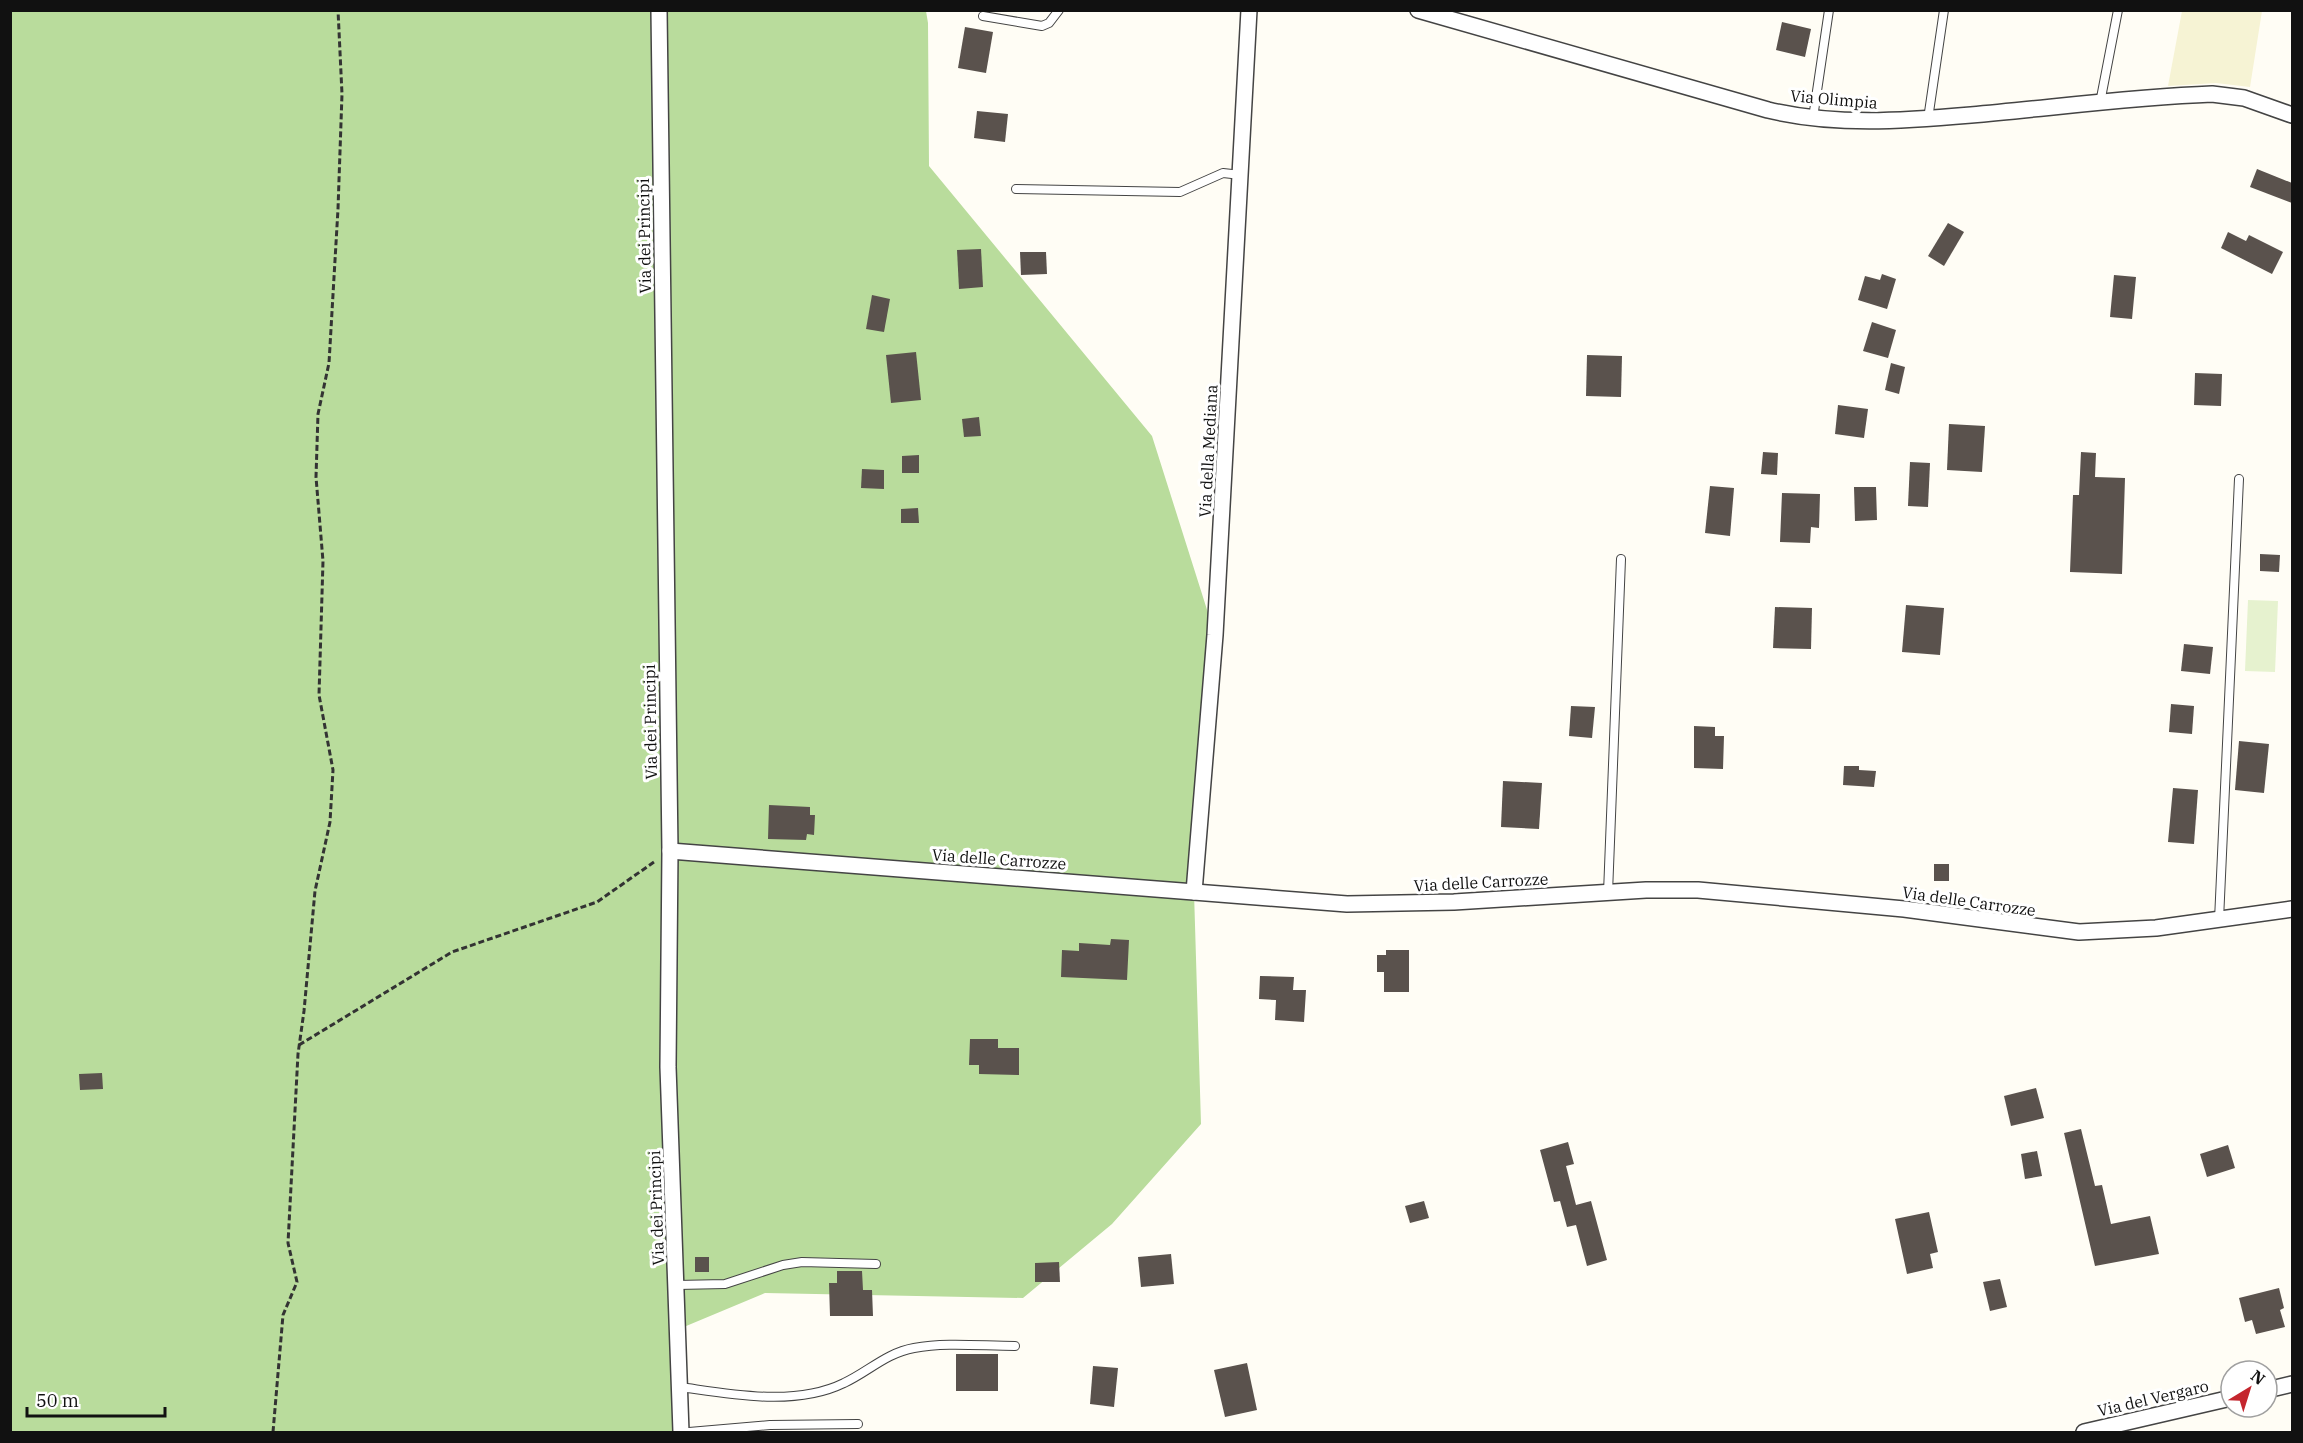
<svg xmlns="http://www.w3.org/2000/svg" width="2303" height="1443" font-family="'IBM Plex Serif',serif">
<rect width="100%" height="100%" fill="#fffdf5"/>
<!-- farmland -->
<path fill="#f6f3d4" d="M2182,11H2262L2250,87L2216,83L2168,86Z"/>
<!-- forest -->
<path fill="#b9dc9c" d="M10,11H926L928,23L929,166L1152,436L1215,635L1194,892L1201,1124L1112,1224L1023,1298L765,1293L679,1329L681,1432H11Z"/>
<!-- pitch -->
<path fill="#e6f2cf" d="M2248,600L2278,601L2275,672L2245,671Z"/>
<!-- building -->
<g fill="#5a524d">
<path d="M1782,22L1811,29L1805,57L1776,50Z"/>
<path d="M965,27L993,32L986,73L958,68Z"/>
<path d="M977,111L1008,114L1005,142L974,138Z"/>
<path d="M2257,169L2292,183V203L2250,187Z"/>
<path d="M1948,223L1964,232L1944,266L1928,256Z"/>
<path d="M2228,232L2246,241L2249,235L2283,252L2272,274L2221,248Z"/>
<path d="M981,249L983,287L959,289L957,250Z"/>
<path d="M1020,252H1046L1047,274L1021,275Z"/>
<path d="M1882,274L1896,279L1887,309L1858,300L1865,276L1880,280Z"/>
<path d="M2114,275L2136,277L2132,319L2110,317Z"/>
<path d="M872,295L890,299L884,332L866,329Z"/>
<path d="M1872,322L1896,330L1888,358L1863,351Z"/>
<path d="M916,352L921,400L891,403L886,355Z"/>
<path d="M1587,355L1622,356L1621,397L1586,396Z"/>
<path d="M1891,363L1905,367L1899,394L1885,390Z"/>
<path d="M2195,373L2222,374L2221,406L2194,405Z"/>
<path d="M1838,405L1868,409L1864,438L1835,434Z"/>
<path d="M979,417L981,436L964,437L962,419Z"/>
<path d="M1949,424L1985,426L1982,472L1947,470Z"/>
<path d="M1763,452L1778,453L1777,475L1761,474Z"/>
<path d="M2081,452L2096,453L2095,477L2125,478L2122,574L2070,572L2073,495H2079Z"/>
<path d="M919,455V473H902V456Z"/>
<path d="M1910,462L1930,463L1928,507L1908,506Z"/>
<path d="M862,469L884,470V489L861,488Z"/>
<path d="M1710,486L1734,488L1730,536L1705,533Z"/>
<path d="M1854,487H1876L1877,520L1855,521Z"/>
<path d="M1782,493L1820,494L1819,528L1811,527L1810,543L1780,542Z"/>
<path d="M918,508L919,523H901V509Z"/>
<path d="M2260,554L2280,555L2279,572L2260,571Z"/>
<path d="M1906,605L1944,608L1940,655L1902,652Z"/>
<path d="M1775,607L1812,608L1811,649L1773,648Z"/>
<path d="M2184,644L2213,647L2210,674L2181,671Z"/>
<path d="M2171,704L2194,706L2192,734L2169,732Z"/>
<path d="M1571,706L1595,707L1592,738L1569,736Z"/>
<path d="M1694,726L1715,727V736H1724L1723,769L1694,768Z"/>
<path d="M2239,741L2269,744L2264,793L2235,790Z"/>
<path d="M1844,766H1859V770L1876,771L1874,787L1843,785Z"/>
<path d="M1503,781L1542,783L1539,829L1501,827Z"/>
<path d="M2173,788L2198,790L2194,844L2168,842Z"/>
<path d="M769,805L810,807V815H815L814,835L807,834L806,840L768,839Z"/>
<rect x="1934" y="864" width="15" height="17"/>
<path d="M1111,939L1129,940L1127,980L1061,977L1062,950L1079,951V943L1110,945Z"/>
<path d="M1386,950H1409V992H1384V972H1377V955H1386Z"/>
<path d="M1260,976L1294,977L1293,990H1306L1304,1022L1275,1020L1276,1000L1259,999Z"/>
<path d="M970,1039H998V1048H1019V1075L979,1074V1065H969Z"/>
<path d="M102,1073L103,1089L80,1090L79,1074Z"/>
<path d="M2036,1088L2044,1118L2011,1126L2004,1096Z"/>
<path d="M2081,1129L2095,1186L2102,1185L2111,1224L2150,1216L2159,1254L2095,1266L2064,1133Z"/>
<path d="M1568,1142L1574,1164L1566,1166L1576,1205L1591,1201L1607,1260L1587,1266L1576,1225L1567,1227L1560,1201L1554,1202L1540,1150Z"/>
<path d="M2228,1145L2235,1168L2207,1177L2200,1154Z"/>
<path d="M2037,1151L2042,1176L2025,1179L2021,1154Z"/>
<path d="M1424,1201L1429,1218L1410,1223L1405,1206Z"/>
<path d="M1929,1212L1938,1252L1930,1254L1933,1268L1907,1274L1895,1219Z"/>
<path d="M1171,1254L1174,1284L1141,1287L1138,1257Z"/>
<rect x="695" y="1257" width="14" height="15"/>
<path d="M1059,1262L1060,1282H1035V1263Z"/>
<path d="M837,1271H862L863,1290H872L873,1316H830L829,1283H837Z"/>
<path d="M2000,1279L2007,1307L1990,1311L1983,1282Z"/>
<path d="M2279,1288L2284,1308L2280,1310L2285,1327L2256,1334L2252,1320L2245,1322L2239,1298Z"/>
<rect x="956" y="1354" width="42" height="37"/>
<path d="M1247,1363L1257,1410L1225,1417L1214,1370Z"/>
<path d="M1093,1366L1118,1368L1114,1407L1090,1404Z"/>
</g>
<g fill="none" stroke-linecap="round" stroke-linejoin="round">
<defs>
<g id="lane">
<path d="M983,16L1042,26L1049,23L1059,10"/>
<path d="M2100,103L2118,10"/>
<path d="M1813,118L1829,10"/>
<path d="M1928,119L1944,10"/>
<path d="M1016,189L1180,192L1223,173L1241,175"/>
<path d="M1608,893L1621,559"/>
<path d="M2219,920L2239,479"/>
<path d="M677,1285L725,1284L783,1265L802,1262L876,1264"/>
<path d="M680,1387C731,1394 795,1407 844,1383C868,1372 886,1353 914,1348C946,1342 982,1346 1015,1346"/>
<path d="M689,1432L770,1425L858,1424"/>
</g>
<g id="street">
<path d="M659,10L670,851L668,1067L681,1432"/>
<path d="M1418,10L1768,110C1835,126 1903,121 1971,115C2051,108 2131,97 2212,94L2244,98L2292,115"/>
<path d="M670,851L1347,904L1454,902L1646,890H1698L1904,909L2079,932L2156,928L2292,909"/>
<path d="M1194,892L1215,635L1249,10"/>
<path d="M2267,1390L2292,1384"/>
<path d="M2084,1432L2231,1398"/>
</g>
</defs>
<!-- lane casing -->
<use href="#lane" stroke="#444" stroke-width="10"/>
<!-- street casing -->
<use href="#street" stroke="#444" stroke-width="18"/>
<!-- path -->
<g stroke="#333" stroke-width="3" stroke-dasharray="6 3" stroke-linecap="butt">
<path d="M299,1045L452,952L597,902L654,862"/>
<path d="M273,1432L283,1315L297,1282L288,1243L298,1054L304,1011L315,891L330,822L333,770L319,695L323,561L316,477L318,414L329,363L338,209L342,94L338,10"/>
</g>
<!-- lane -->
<use href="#lane" stroke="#fff" stroke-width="8"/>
<!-- street -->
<use href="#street" stroke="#fff" stroke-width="15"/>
</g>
<g text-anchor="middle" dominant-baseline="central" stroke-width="6" stroke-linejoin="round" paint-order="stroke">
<!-- street labels -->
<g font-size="16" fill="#111" stroke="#fff">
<text transform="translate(1834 99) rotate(5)">Via Olimpia</text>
<text transform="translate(644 236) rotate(-91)">Via dei Principi</text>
<text transform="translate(1208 451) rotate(-87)">Via della Mediana</text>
<text transform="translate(650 722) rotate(-91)">Via dei Principi</text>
<text transform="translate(999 859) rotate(4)">Via delle Carrozze</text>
<text transform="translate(1481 882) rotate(-3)">Via delle Carrozze</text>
<text transform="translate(1969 901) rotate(8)">Via delle Carrozze</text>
<text transform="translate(656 1208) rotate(-92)">Via dei Principi</text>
<text transform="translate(2153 1398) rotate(-13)">Via del Vergaro</text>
</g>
</g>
<!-- border -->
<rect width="2303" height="1443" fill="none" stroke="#111111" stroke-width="24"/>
<!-- north arrow -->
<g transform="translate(2249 1389) rotate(38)"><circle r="28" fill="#ffffff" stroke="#a0a0a0" stroke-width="1.5"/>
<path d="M0-4.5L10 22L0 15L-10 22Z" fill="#c4262e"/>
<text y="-9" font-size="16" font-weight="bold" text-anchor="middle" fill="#111111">N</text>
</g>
<!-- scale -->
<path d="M27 1407v9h138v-9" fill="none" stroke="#111111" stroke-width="3"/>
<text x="36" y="1407" font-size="18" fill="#111111" stroke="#ffffff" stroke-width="4.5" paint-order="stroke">50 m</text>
</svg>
